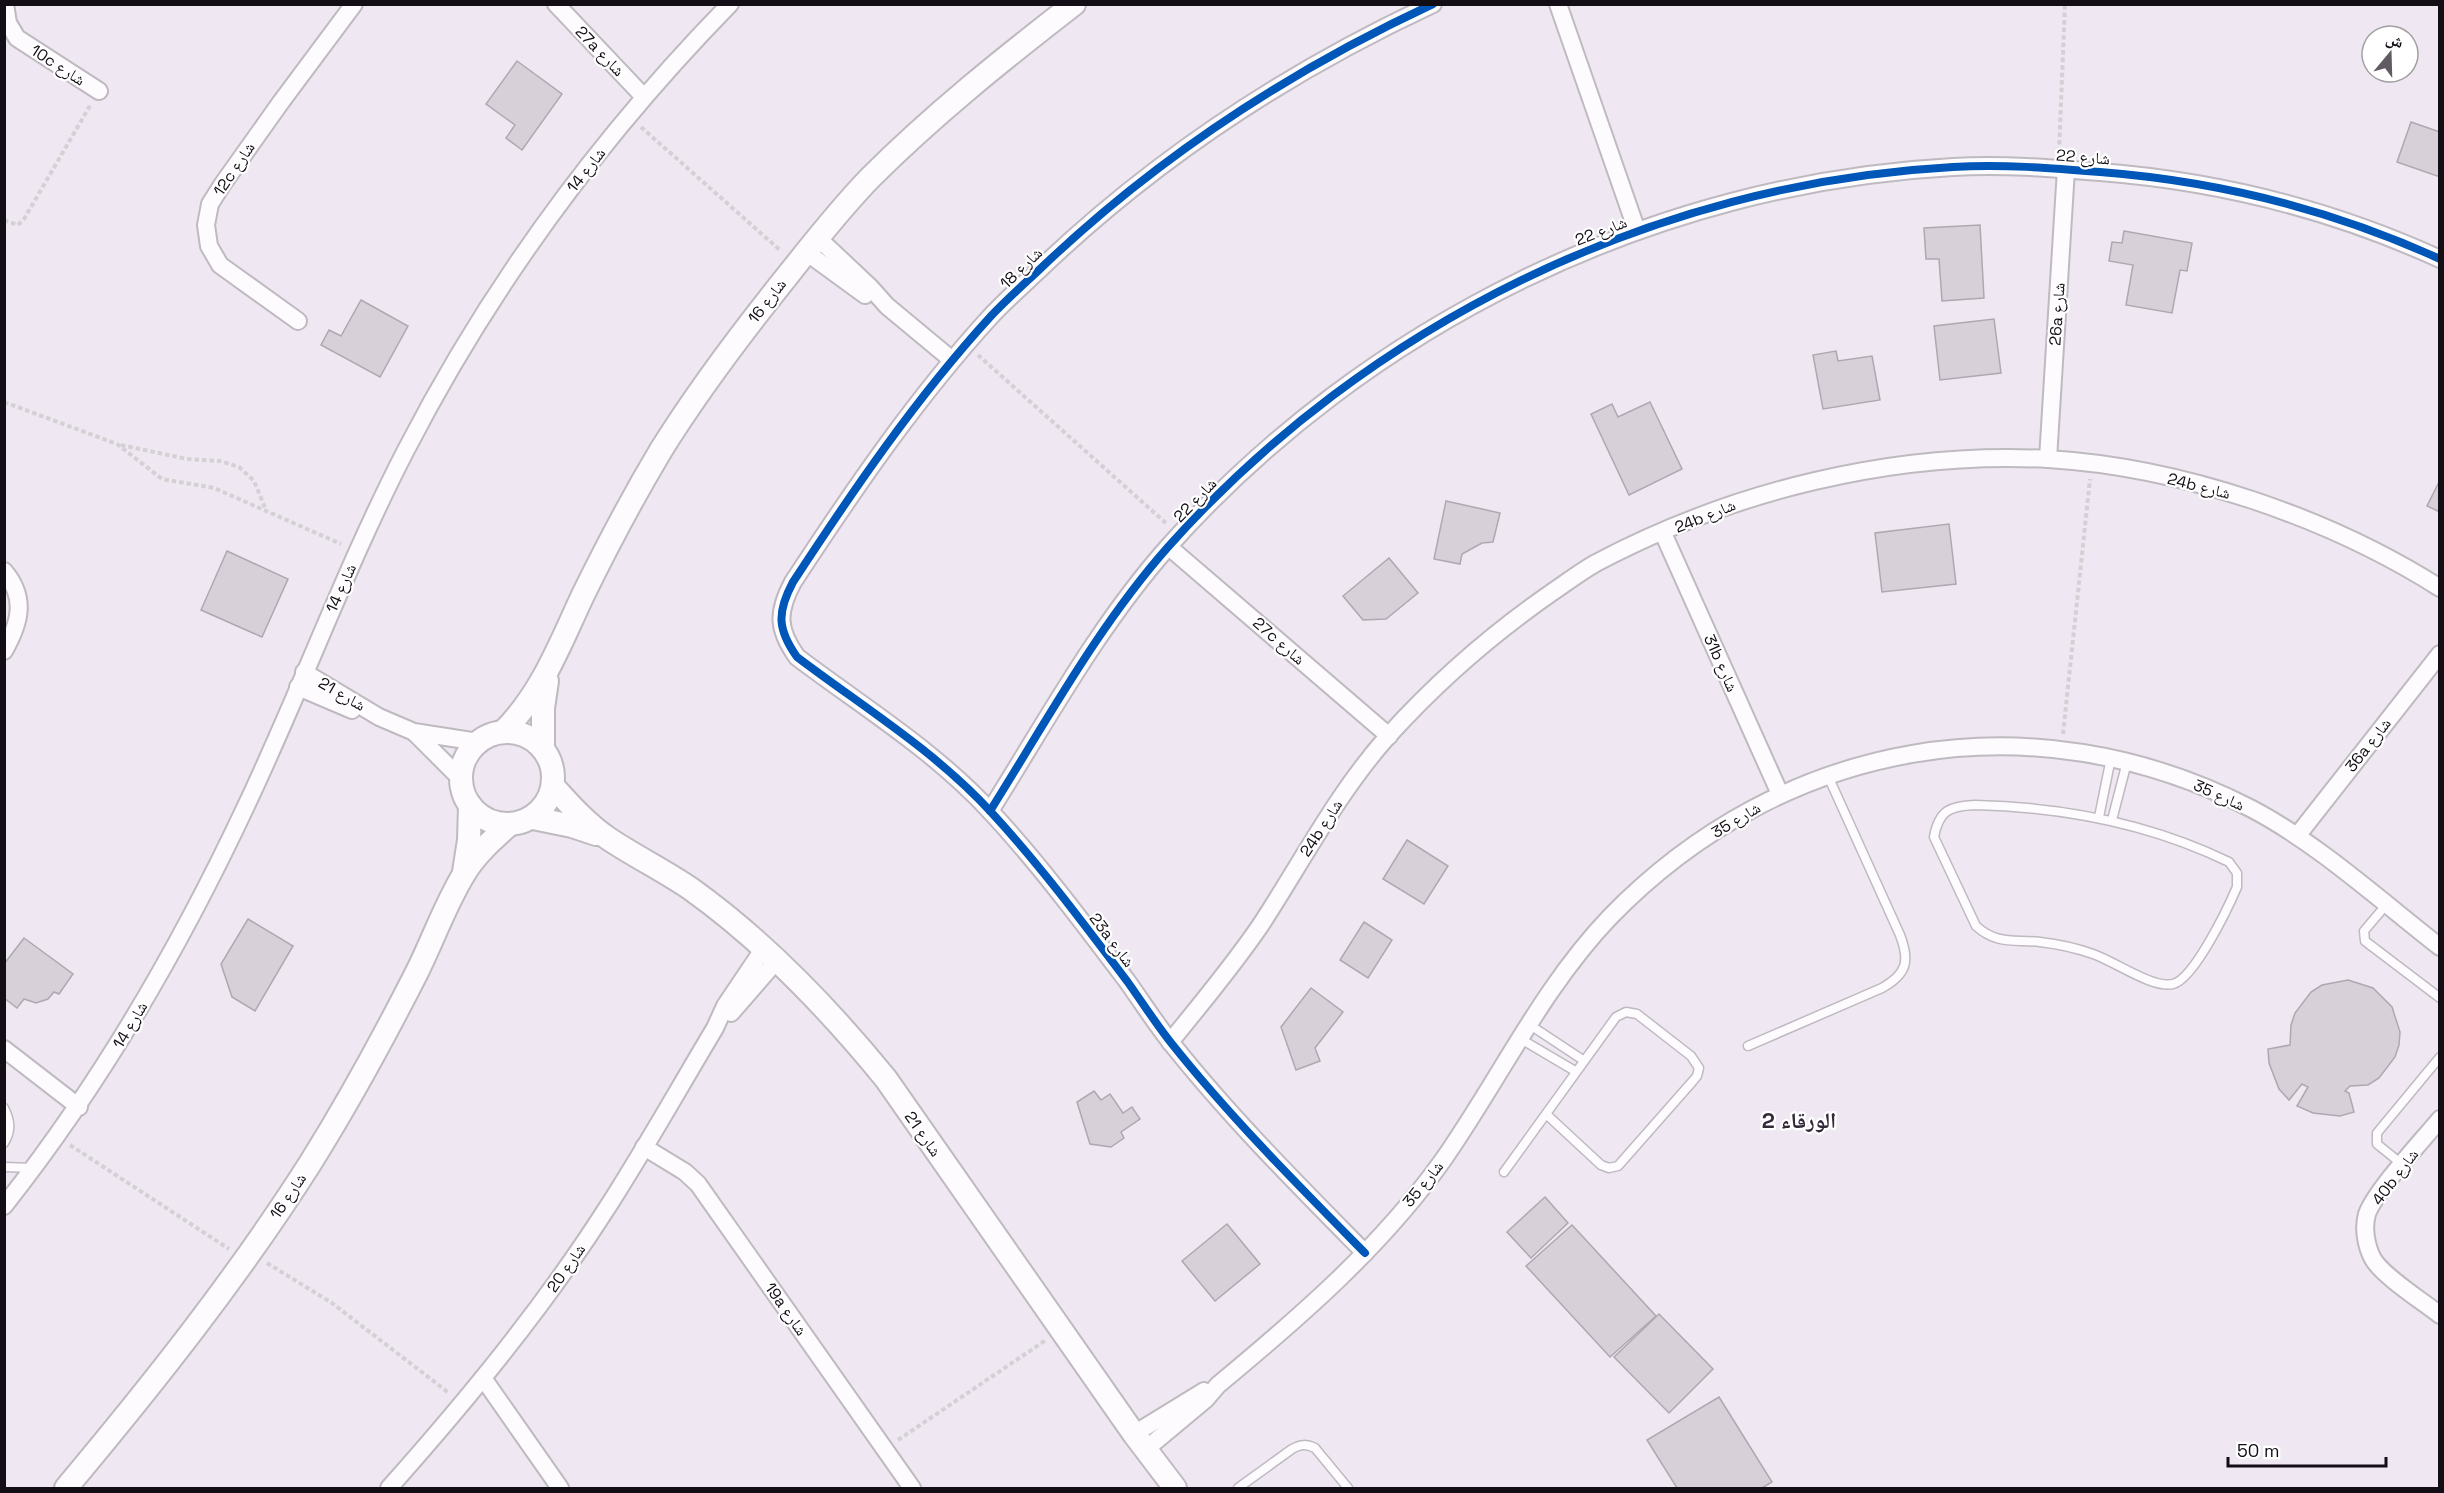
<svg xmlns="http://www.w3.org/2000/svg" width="2444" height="1493" font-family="'Space Grotesk','Noto Naskh Arabic',sans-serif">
<rect width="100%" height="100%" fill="#efe7f2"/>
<!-- building -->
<g fill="#d7d0d9" stroke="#aea8af" stroke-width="1.5">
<path d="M517,61L562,94L522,150L506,138L515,125L486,104Z"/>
<path d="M2411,122L2440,132V177L2397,162Z"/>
<path d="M1980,225L1984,298L1942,301L1939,259H1926L1924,228Z"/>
<path d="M2124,231L2192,243L2187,271L2180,270L2172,313L2126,305L2133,265L2109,261L2112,242L2122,243Z"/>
<path d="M361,300L408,326L380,377L321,345L329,330L341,336Z"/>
<path d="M1994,319L2001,373L1940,380L1934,326Z"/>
<path d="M1836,351L1838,361L1872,356L1880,400L1823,409L1813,355Z"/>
<path d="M1650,402L1682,469L1629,495L1591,414L1612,404L1618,417Z"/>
<path d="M2440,480V512L2427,506Z"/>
<path d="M1446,501L1500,513L1493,542L1482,543L1462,554L1460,564L1434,559Z"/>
<path d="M1949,524L1956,584L1882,592L1875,533Z"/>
<path d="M227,551L288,579L262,637L201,610Z"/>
<path d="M1389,558L1418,593L1386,619L1363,620L1343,596Z"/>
<path d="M1407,840L1448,866L1424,904L1383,879Z"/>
<path d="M248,919L293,946L255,1011L232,997L221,964Z"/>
<path d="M1364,922L1392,940L1368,978L1340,960Z"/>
<path d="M24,938L73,974L59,994L54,992L48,999L36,1003L24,999L17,1008L4,998V964Z"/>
<path d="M2348,980L2373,988L2392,1007L2400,1032L2399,1045L2395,1057L2379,1078L2368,1085L2350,1086L2345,1091L2349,1093L2354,1112L2340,1116L2313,1113L2297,1106L2308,1087L2302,1084L2289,1100L2279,1089L2269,1063L2268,1049L2290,1045L2291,1025L2295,1013L2311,992L2322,985Z"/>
<path d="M1311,988L1343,1012L1315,1048L1320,1061L1296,1070L1281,1027Z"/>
<path d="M1094,1091L1101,1100L1110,1094L1123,1113L1132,1107L1140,1119L1121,1132L1124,1138L1111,1147L1090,1144L1077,1102Z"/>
<path d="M1545,1197L1568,1223L1531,1258L1507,1232Z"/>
<path d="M1227,1224L1260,1264L1215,1301L1182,1261Z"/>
<path d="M1572,1225L1656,1316L1610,1357L1526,1266Z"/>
<path d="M1659,1314L1713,1369L1669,1413L1614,1357Z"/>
<path d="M1719,1397L1772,1482L1762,1488H1677L1647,1440Z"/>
</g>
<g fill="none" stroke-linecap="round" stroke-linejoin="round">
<defs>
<g id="lane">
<path d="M1975,805C2063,807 2149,823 2229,862L2237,873V887C2228,908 2194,979 2173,984C2153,989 2114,961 2093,954C2076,948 2058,944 2040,942C2014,939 1997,945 1976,926L1934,837C1939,810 1950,806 1975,805Z"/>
<path d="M2099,817L2111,758"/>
<path d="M2112,820L2127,762"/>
<path d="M2386,905L2364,931L2365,941L2440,998"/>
<path d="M1530,1025L1583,1060"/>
<path d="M1521,1039L1575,1071"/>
<path d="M1748,1046L1882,988C1907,974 1910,961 1900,935L1828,776"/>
<path d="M4,1108C10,1120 12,1130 4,1143"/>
<path d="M2403,1165L2377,1144V1133L2440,1057"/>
<path d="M4,1167L34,1168"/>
<path d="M1504,1172L1616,1017L1626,1012L1637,1014L1691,1056L1699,1068L1697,1076L1692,1082L1618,1166L1609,1168L1601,1165L1546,1114"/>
<path d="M1238,1488L1292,1449C1301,1444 1306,1444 1315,1448L1348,1488"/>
</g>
<g id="street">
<path d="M5,4L8,23L17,38L99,91"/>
<path d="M556,4L644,97"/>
<path d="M1558,4L1637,231"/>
<path d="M818,238L870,287L887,306L952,360"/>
<path d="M806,252L865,295"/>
<path d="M298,321L220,265L209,246L206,225L210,204L222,185L281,102L354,4"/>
<path d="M2048,459L2066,169"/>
<path d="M1663,533L1780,794"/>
<path d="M1169,547L1389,736"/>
<path d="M4,571C27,598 20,623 4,651"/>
<path d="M304,672L379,717L414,732L478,742"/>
<path d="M298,687L352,710"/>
<path d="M415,733L461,779"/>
<path d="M990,811C1046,722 1098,626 1168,547C1367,324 1654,183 1953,167C2002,164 2051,168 2100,172C2216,181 2333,210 2440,259"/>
<path d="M2297,836L2440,654"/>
<path d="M731,1013L777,960"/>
<path d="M1170,1042C1201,1004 1232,967 1260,926C1302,862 1337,793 1389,735C1437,682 1492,634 1551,593C1566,583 1580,572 1596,563C1732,491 1893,451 2048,459C2181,467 2328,517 2440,588"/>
<path d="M4,1049L79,1107"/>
<path d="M2440,1119C2421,1142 2376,1190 2367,1214C2363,1228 2366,1246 2373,1259C2383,1276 2422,1301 2440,1315"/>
<path d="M644,1147L685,1172L698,1184L912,1488"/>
<path d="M4,1206C102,1082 179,949 246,806C302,688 346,566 406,450C490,287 601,136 730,4"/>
<path d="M1365,1253C1298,1185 1231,1118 1172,1044C1156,1024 1142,1002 1127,981C1084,924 1040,865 991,812C934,750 863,707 797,657C777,629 777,612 793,582C854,489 916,398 991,316C1006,300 1023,285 1040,269C1154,160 1289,71 1433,4"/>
<path d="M483,1378L560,1488"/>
<path d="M1134,1434L1204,1391"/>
<path d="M1146,1449L1206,1399L1218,1385C1300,1317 1381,1247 1443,1160C1499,1080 1542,988 1610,917C1782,740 2031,695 2252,809C2317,843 2381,901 2440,947"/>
<path d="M389,1488C468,1399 543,1308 607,1208C645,1149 679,1088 715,1028L725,1006L764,948"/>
</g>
<g id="secondary">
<circle cx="507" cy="778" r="46"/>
<path d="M503,732C542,693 560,644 583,595C607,546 633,497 661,450C699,389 743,331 788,275C814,242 841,208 870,178C933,115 1003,59 1074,4"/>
<path d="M543,748V708L547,681"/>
<path d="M553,786C570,805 588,825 609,839C636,857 665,871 691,889C765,942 829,1009 886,1079L1134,1434L1175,1488"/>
<path d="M533,818L572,826L596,834"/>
<path d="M464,872L469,840L470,805"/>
<path d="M66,1488C153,1384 238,1277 311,1162C349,1101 384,1037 417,972C433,940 445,905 464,874C475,855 493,839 510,824"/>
</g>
</defs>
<!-- lane casing -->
<use href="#lane" stroke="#bfb9c0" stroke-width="11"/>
<!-- street casing -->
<use href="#street" stroke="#bfb9c0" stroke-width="20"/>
<!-- secondary casing -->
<use href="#secondary" stroke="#bfb9c0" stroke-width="26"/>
<!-- path -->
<g stroke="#d3d1d3" stroke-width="4" stroke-dasharray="4.5 3" stroke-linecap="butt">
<path d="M641,127L781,251"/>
<path d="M2059,152L2065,4"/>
<path d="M4,220L18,225L24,219L91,104"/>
<path d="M978,355L1167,524"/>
<path d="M4,402L117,444L162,479L214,488L341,544"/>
<path d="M121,445L187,459L220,461L239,467L254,481L266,510"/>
<path d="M2063,734L2090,479"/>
<path d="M70,1145L229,1249"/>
<path d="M267,1263L332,1303L449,1393"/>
<path d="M898,1440L1046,1340"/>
</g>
<!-- lane -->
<use href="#lane" stroke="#fdfbfd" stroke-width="8"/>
<!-- street -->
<use href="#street" stroke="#fdfbfd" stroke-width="16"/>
<!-- secondary -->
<use href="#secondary" stroke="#fdfbfd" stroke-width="22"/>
<defs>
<g id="cycleway">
<path d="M990,811C1046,722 1098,626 1168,547C1367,324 1654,183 1953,167C2002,164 2051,168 2100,172C2216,181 2333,210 2440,259"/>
<path d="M1365,1253C1298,1185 1231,1118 1172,1044C1156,1024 1142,1002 1127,981C1084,924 1040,865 991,812C934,750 863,707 797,657C777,629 777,612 793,582C854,489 916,398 991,316C1006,300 1023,285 1040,269C1154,160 1289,71 1433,4"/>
</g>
</defs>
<!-- cycleway casing -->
<use href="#cycleway" stroke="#fff" stroke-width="11"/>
<!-- cycleway -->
<use href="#cycleway" stroke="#0057b8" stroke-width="8"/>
</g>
<g text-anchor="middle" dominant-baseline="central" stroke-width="4.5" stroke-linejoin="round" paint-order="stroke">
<!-- street labels -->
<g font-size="16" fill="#130e15" stroke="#fff">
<text transform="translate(600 51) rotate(46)">27a شارع</text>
<text transform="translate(58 65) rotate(33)">10c شارع</text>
<text transform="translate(2083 157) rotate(4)">شارع 22</text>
<text transform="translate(234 169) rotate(-56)">12c شارع</text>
<text transform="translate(586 170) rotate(-52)">شارع 14</text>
<text transform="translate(1601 231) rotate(-21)">شارع 22</text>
<text transform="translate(1021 268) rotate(-44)">شارع 18</text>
<text transform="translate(767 301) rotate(-52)">شارع 16</text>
<text transform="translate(2057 314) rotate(-86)">26a شارع</text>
<text transform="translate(2199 486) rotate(14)">24b شارع</text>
<text transform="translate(1195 500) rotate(-46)">شارع 22</text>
<text transform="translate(1705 516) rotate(-22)">24b شارع</text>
<text transform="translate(341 588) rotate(-66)">شارع 14</text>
<text transform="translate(1279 641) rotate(41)">27c شارع</text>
<text transform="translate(1721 663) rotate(66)">31b شارع</text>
<text transform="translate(342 694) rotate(30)">شارع 21</text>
<text transform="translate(2368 745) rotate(-52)">36a شارع</text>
<text transform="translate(2219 795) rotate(24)">شارع 35</text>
<text transform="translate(1736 820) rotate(-31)">شارع 35</text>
<text transform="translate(1321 828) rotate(-57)">24b شارع</text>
<text transform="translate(1112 940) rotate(53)">23a شارع</text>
<text transform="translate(130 1025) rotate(-59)">شارع 14</text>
<text transform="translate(923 1134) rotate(55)">شارع 21</text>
<text transform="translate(2395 1177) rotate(-53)">40b شارع</text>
<text transform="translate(1423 1184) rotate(-51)">شارع 35</text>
<text transform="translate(288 1196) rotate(-56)">شارع 16</text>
<text transform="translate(566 1268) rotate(-55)">شارع 20</text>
<text transform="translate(786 1309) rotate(55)">19a شارع</text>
</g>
<!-- district labels -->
<g font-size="22" font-weight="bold" fill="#342938" stroke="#fff">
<text x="1799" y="1120">الورقاء 2</text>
</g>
</g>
<!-- border -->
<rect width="2444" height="1493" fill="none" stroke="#130e15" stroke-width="12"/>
<!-- north arrow -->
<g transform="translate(2390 54) rotate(19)"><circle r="28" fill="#ffffff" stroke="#a19fa1" stroke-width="1.5"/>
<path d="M0-4.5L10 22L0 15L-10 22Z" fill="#605a62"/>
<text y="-9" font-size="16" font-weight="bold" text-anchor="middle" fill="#130e15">ش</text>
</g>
<!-- scale -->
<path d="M2228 1457v9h158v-9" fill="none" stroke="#130e15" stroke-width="3"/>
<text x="2237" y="1457" font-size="18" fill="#130e15" stroke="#ffffff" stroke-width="4.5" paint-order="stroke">50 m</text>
</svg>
